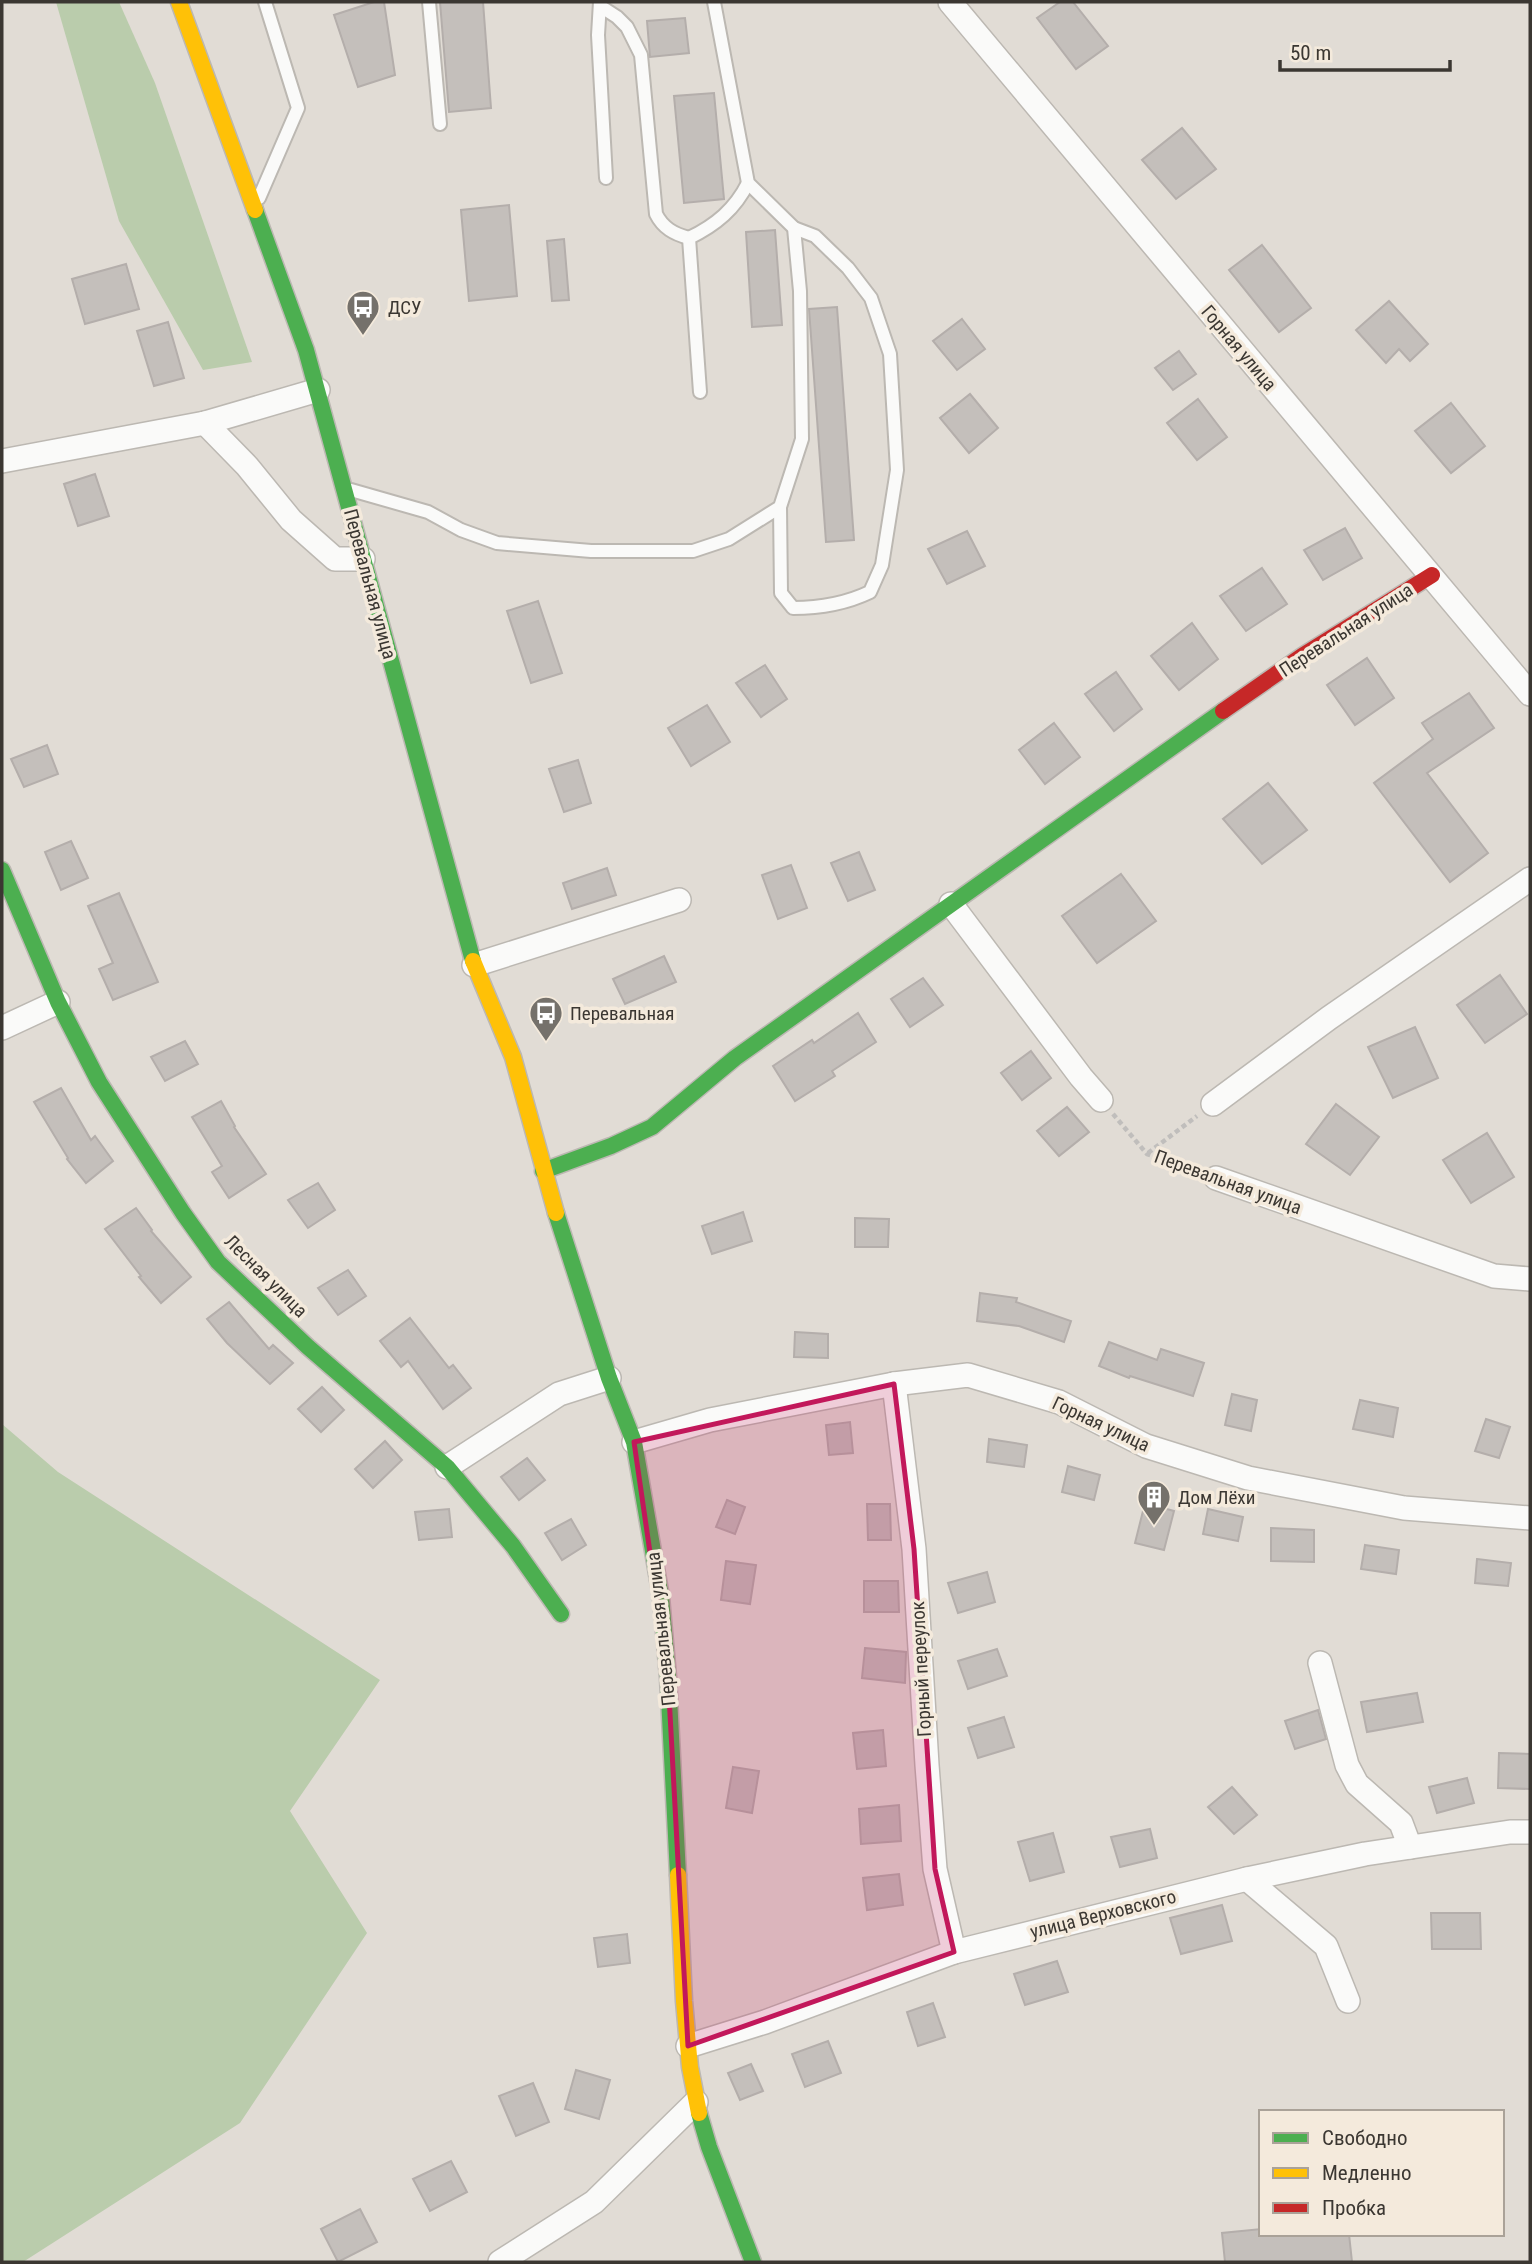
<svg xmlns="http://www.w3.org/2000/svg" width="1532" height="2264" font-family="'Roboto Condensed',sans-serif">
<rect width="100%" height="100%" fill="#e1dcd5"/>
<!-- green -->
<g fill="#baccac">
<path d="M56,2H119L155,83L252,362L203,370L119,221Z"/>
<path d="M2,1424L58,1472L380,1680L290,1811L367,1933L240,2123L23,2262H2Z"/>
</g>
<!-- building -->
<g fill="#c4bfbb" stroke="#b4aeab" stroke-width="2">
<path d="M374,2H384L395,75L358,87L334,15Z"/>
<path d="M440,2H483L491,108L449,112Z"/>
<path d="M1060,2H1073L1108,46L1076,69L1037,18Z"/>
<path d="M685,18L689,53L650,57L647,21Z"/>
<path d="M714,93L724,199L684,203L674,96Z"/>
<path d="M1182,128L1216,169L1176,199L1142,160Z"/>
<path d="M509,205L517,296L469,301L461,210Z"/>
<path d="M775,230L782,325L752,327L746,232Z"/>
<path d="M564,239L569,300L552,301L547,241Z"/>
<path d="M1262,245L1311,308L1279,332L1229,270Z"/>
<path d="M126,264L139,309L85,324L72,279Z"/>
<path d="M1389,301L1428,344L1410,361L1399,349L1386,363L1356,330Z"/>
<path d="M837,307L854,540L826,542L809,309Z"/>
<path d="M962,319L985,349L957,370L933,341Z"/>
<path d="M168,322L184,378L154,386L137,331Z"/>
<path d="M1179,351L1196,374L1173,390L1155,368Z"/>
<path d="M970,394L998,428L969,453L940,418Z"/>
<path d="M1198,399L1227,437L1197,460L1167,423Z"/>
<path d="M1451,403L1485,446L1451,473L1415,431Z"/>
<path d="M95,474L109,516L78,526L64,484Z"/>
<path d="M1345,528L1362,558L1323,580L1304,550Z"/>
<path d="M967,531L985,566L947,584L928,549Z"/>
<path d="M1262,568L1287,604L1246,631L1220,596Z"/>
<path d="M538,601L562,673L531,683L507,611Z"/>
<path d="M1192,623L1218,659L1179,690L1151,656Z"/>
<path d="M1367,658L1394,698L1355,725L1327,685Z"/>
<path d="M765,665L787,699L761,717L736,683Z"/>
<path d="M1116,672L1142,709L1114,731L1085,694Z"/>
<path d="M1469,693L1494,728L1427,773L1488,853L1450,882L1374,783L1433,739L1422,723Z"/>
<path d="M707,705L730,742L691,766L668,728Z"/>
<path d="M1054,723L1080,757L1045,784L1019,750Z"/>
<path d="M47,745L58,774L24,787L11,759Z"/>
<path d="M578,760L591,803L564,812L549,769Z"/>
<path d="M1268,783L1307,830L1262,864L1223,819Z"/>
<path d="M71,841L88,878L61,890L45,852Z"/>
<path d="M859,852L875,890L848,901L831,863Z"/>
<path d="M791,865L807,908L778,919L762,875Z"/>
<path d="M607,868L616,895L572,909L563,883Z"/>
<path d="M1121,874L1156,921L1097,963L1062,916Z"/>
<path d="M119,893L158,982L113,1000L99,969L113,963L88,906Z"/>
<path d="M664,956L676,982L625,1004L613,979Z"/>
<path d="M1500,975L1527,1014L1485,1043L1457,1005Z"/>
<path d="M923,978L943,1005L910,1027L891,999Z"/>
<path d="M858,1013L876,1042L832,1071L835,1076L795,1101L773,1066L812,1040L814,1043Z"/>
<path d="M1415,1027L1438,1078L1393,1098L1368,1047Z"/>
<path d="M185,1041L198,1064L165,1081L151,1057Z"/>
<path d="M1031,1051L1051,1078L1022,1100L1001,1073Z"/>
<path d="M61,1088L91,1140L95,1136L113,1161L86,1183L67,1159L68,1158L34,1102Z"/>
<path d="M221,1101L235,1126L234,1127L266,1174L229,1198L212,1172L222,1166L192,1117Z"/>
<path d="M1336,1104L1379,1137L1350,1175L1306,1144Z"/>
<path d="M1067,1107L1089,1132L1059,1156L1037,1131Z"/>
<path d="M1487,1133L1514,1177L1471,1203L1443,1160Z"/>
<path d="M318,1183L335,1210L308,1228L288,1200Z"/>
<path d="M136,1208L152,1230L151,1231L191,1277L161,1303L139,1277L141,1276L105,1229Z"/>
<path d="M743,1212L752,1241L712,1254L702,1226Z"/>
<path d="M855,1218L889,1219L888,1247H855Z"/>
<path d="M348,1270L366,1296L338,1315L318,1288Z"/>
<path d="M980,1293L1017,1298L1016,1302L1071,1321L1064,1342L1019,1326L977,1321Z"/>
<path d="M229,1302L269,1349L273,1345L293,1363L270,1384L227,1343L207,1319Z"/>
<path d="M410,1318L449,1368L453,1365L471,1388L443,1409L408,1361L401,1367L380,1341Z"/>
<path d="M795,1332L828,1334V1358L794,1357Z"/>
<path d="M1109,1342L1157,1360L1161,1349L1204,1363L1193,1396L1130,1376L1129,1378L1099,1366Z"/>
<path d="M322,1387L344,1410L321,1432L298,1409Z"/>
<path d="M1232,1394L1257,1400L1251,1431L1225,1425Z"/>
<path d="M1360,1400L1398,1408L1393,1437L1353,1429Z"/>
<path d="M1486,1419L1510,1427L1499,1458L1475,1451Z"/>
<path d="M850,1422L853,1453L829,1455L826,1425Z"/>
<path d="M989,1439L1027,1445L1024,1467L987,1462Z"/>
<path d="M385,1441L402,1460L373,1488L355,1469Z"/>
<path d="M527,1458L545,1480L519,1500L501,1477Z"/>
<path d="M1068,1466L1100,1475L1094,1500L1062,1492Z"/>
<path d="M727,1500L745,1507L735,1534L716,1527Z"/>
<path d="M1145,1503L1174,1511L1164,1550L1135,1543Z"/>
<path d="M867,1504H890L891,1540H868Z"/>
<path d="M449,1509L452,1537L419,1540L415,1512Z"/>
<path d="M1208,1509L1243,1517L1238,1541L1203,1534Z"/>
<path d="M571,1519L586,1545L562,1560L545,1533Z"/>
<path d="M1271,1528L1314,1530V1562L1271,1561Z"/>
<path d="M1365,1545L1399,1550L1396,1574L1361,1569Z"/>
<path d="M1477,1559L1511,1563L1508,1586L1475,1583Z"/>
<path d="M726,1561L756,1565L750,1604L721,1600Z"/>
<path d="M987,1572L995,1602L958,1613L948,1583Z"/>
<path d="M864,1581H898L899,1612H864Z"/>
<path d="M865,1648L906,1652L905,1683L862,1678Z"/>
<path d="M997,1649L1007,1676L968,1689L958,1661Z"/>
<path d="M1417,1693L1423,1722L1367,1732L1361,1702Z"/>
<path d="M1318,1710L1326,1739L1295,1749L1285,1721Z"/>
<path d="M1004,1717L1014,1747L978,1758L968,1728Z"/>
<path d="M883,1730L886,1766L857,1769L853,1733Z"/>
<path d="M1499,1753L1530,1754V1789L1498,1788Z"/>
<path d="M733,1767L759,1771L752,1813L726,1808Z"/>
<path d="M1467,1778L1474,1803L1437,1813L1429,1787Z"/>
<path d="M1232,1787L1257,1815L1234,1834L1208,1807Z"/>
<path d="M899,1805L901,1841L861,1844L859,1809Z"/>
<path d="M1150,1829L1157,1858L1120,1867L1111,1837Z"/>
<path d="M1053,1833L1064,1872L1030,1881L1018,1842Z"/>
<path d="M899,1874L903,1905L867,1910L863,1878Z"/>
<path d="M1222,1905L1232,1941L1181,1954L1170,1918Z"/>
<path d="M1431,1913H1480L1481,1949H1432Z"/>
<path d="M627,1934L630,1963L598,1967L594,1938Z"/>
<path d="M1057,1961L1068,1992L1025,2005L1014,1974Z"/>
<path d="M933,2003L945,2037L918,2046L907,2012Z"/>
<path d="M828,2041L841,2073L805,2087L792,2054Z"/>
<path d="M751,2064L763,2091L740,2100L728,2073Z"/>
<path d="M576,2070L610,2080L599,2119L565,2109Z"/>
<path d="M533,2083L549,2122L516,2136L499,2096Z"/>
<path d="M451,2161L467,2192L430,2211L413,2179Z"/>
<path d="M360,2209L377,2242L338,2262L321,2229Z"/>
<path d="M1261,2229V2234H1349L1352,2262H1225L1222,2233Z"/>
</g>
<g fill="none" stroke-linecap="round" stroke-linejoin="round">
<defs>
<g id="lane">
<path d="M429,2L440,124"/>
<path d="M600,2L598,35L606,178"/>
<path d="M600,6L617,17L627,27L641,55L656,214C663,228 674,234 689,238"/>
<path d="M259,198L298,108L265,2"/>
<path d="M700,392L689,238C716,225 735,209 748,183"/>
<path d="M351,490L428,512L461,530L497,543L591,551H693L729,539L780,507L802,439L800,291L794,228L748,183L714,2"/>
<path d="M780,507L781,593L793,608C821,608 845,604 870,592L882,565L897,470L890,354L871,298L848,268L815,236L794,228"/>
</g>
<g id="street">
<path d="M950,2L1530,694"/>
<path d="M205,423L247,466L291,520L335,559H363"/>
<path d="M2,461L205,423L318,390"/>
<path d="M951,904L1081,1077L1101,1100"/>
<path d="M474,965L679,900"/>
<path d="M2,1028L58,1002"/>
<path d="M1213,1104L1329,1018L1530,879"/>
<path d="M1216,1178L1494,1276L1530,1279"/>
<path d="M894,1384L914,1549L927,1765L935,1869L954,1952"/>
<path d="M634,1442L710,1420L894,1384L968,1375L1059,1402L1146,1446L1248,1478L1404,1508L1530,1518"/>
<path d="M447,1467L559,1394L609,1378"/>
<path d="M1320,1663L1347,1765L1357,1784L1401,1823L1410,1847"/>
<path d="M1247,1879L1326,1946L1348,2001"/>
<path d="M688,2046L765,2022L954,1952L1247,1879L1365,1854L1510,1832H1530"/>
<path d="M500,2262L594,2202L696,2102"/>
</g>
<g id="fast">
<path d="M255,210L306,350L473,961"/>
<path d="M2,870L58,1002L99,1082L183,1213L218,1262L308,1347L447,1467L513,1546L561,1614"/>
<path d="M543,1171L611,1146L652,1127L735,1058L1223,711"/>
<path d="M556,1213L609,1378L634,1442L661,1597L668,1677L678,1875"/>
<path d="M699,2113L709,2147L753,2262"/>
</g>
<g id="slow">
<path d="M179,2L255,210"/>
<path d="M473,961L513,1057L556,1213"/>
<path d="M678,1875L684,2001L690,2067L699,2113"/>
</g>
<path id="jam" d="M1223,711L1302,656L1432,575"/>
</defs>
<!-- lane casing -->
<use href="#lane" stroke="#bcb8b2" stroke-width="16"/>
<!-- street casing -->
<use href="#street" stroke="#bcb8b2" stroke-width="26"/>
<!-- fast casing -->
<use href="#fast" stroke="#bcb8b2" stroke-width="19"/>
<!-- slow casing -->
<use href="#slow" stroke="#bcb8b2" stroke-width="19"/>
<!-- jam casing -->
<use href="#jam" stroke="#bcb8b2" stroke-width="19"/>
<!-- path -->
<g stroke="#c0bebc" stroke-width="4.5" stroke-dasharray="5 3.5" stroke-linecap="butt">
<path d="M1113,1114L1147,1154L1199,1172"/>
<path d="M1148,1153L1197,1116"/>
</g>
<!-- lane -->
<use href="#lane" stroke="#fafaf9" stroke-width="12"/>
<!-- street -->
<use href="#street" stroke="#fafaf9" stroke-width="23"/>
<!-- fast -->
<use href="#fast" stroke="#4caf50" stroke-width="16"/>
<!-- slow -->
<use href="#slow" stroke="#ffc107" stroke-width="16"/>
<!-- jam -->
<use href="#jam" stroke="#c62828" stroke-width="16"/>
</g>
<!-- marked area -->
<path fill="#c2185b" fill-opacity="0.2" stroke="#c2185b" stroke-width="5" stroke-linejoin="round" d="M894,1384L914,1549L935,1869L954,1952L688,2046L668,1677L634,1442Z"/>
<!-- icons -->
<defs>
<symbol id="bus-pin" viewBox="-11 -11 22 30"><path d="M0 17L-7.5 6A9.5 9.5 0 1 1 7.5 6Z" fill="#75716b" stroke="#f4eadc"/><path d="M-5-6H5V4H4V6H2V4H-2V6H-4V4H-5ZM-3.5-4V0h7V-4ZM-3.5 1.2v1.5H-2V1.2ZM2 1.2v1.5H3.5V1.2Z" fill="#fff"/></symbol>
<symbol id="building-pin" viewBox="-11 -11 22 30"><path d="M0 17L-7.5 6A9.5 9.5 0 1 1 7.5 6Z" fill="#75716b" stroke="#f4eadc"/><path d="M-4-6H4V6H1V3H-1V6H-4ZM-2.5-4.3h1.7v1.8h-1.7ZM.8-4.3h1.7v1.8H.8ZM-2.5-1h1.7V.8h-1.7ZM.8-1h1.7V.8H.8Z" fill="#fff"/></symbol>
</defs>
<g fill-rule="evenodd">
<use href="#bus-pin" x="344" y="288" width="38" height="52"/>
<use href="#bus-pin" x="527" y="994" width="38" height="52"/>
<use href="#building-pin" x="1135" y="1478" width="38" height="52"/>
</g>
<g text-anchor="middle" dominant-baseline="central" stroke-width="7" stroke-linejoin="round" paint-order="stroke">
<!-- poi labels -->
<g font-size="19" fill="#3b3732" stroke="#f4eadc" text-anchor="start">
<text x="388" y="307">ДСУ</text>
<text x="570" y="1013">Перевальная</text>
<text x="1178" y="1497">Дом Лёхи</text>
</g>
<!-- street labels -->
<g font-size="19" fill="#3b3732" stroke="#f4eadc">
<text transform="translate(1239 348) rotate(50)">Горная улица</text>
<text transform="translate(370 584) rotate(75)">Перевальная улица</text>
<text transform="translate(1346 630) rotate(-33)">Перевальная улица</text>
<text transform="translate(1228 1182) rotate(20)">Перевальная улица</text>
<text transform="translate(266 1276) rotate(45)">Лесная улица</text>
<text transform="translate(1101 1424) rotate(25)">Горная улица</text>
<text transform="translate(661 1629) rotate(-96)">Перевальная улица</text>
<text transform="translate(921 1669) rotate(-93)">Горный переулок</text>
<text transform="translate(1103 1914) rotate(-14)">улица Верховского</text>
</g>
</g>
<!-- border -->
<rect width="1532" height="2264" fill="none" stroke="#3b3732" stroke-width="7"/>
<!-- legend -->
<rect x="1259" y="2110" width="245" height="126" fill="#f4eadc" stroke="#aaa298" stroke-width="2"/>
<rect x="1273" y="2133" width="35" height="10" fill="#4caf50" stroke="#aaa298" stroke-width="2"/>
<text x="1322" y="2145" font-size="21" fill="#3b3732">Свободно</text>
<rect x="1273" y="2168" width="35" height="10" fill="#ffc107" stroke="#aaa298" stroke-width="2"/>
<text x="1322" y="2180" font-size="21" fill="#3b3732">Медленно</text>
<rect x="1273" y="2203" width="35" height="10" fill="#c62828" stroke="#aaa298" stroke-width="2"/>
<text x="1322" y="2215" font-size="21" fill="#3b3732">Пробка</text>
<!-- scale -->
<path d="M1280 60v10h170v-10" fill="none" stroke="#3b3732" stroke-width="3.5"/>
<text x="1290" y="60" font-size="21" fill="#3b3732" stroke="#f4eadc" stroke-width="5" paint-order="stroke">50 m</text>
</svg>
